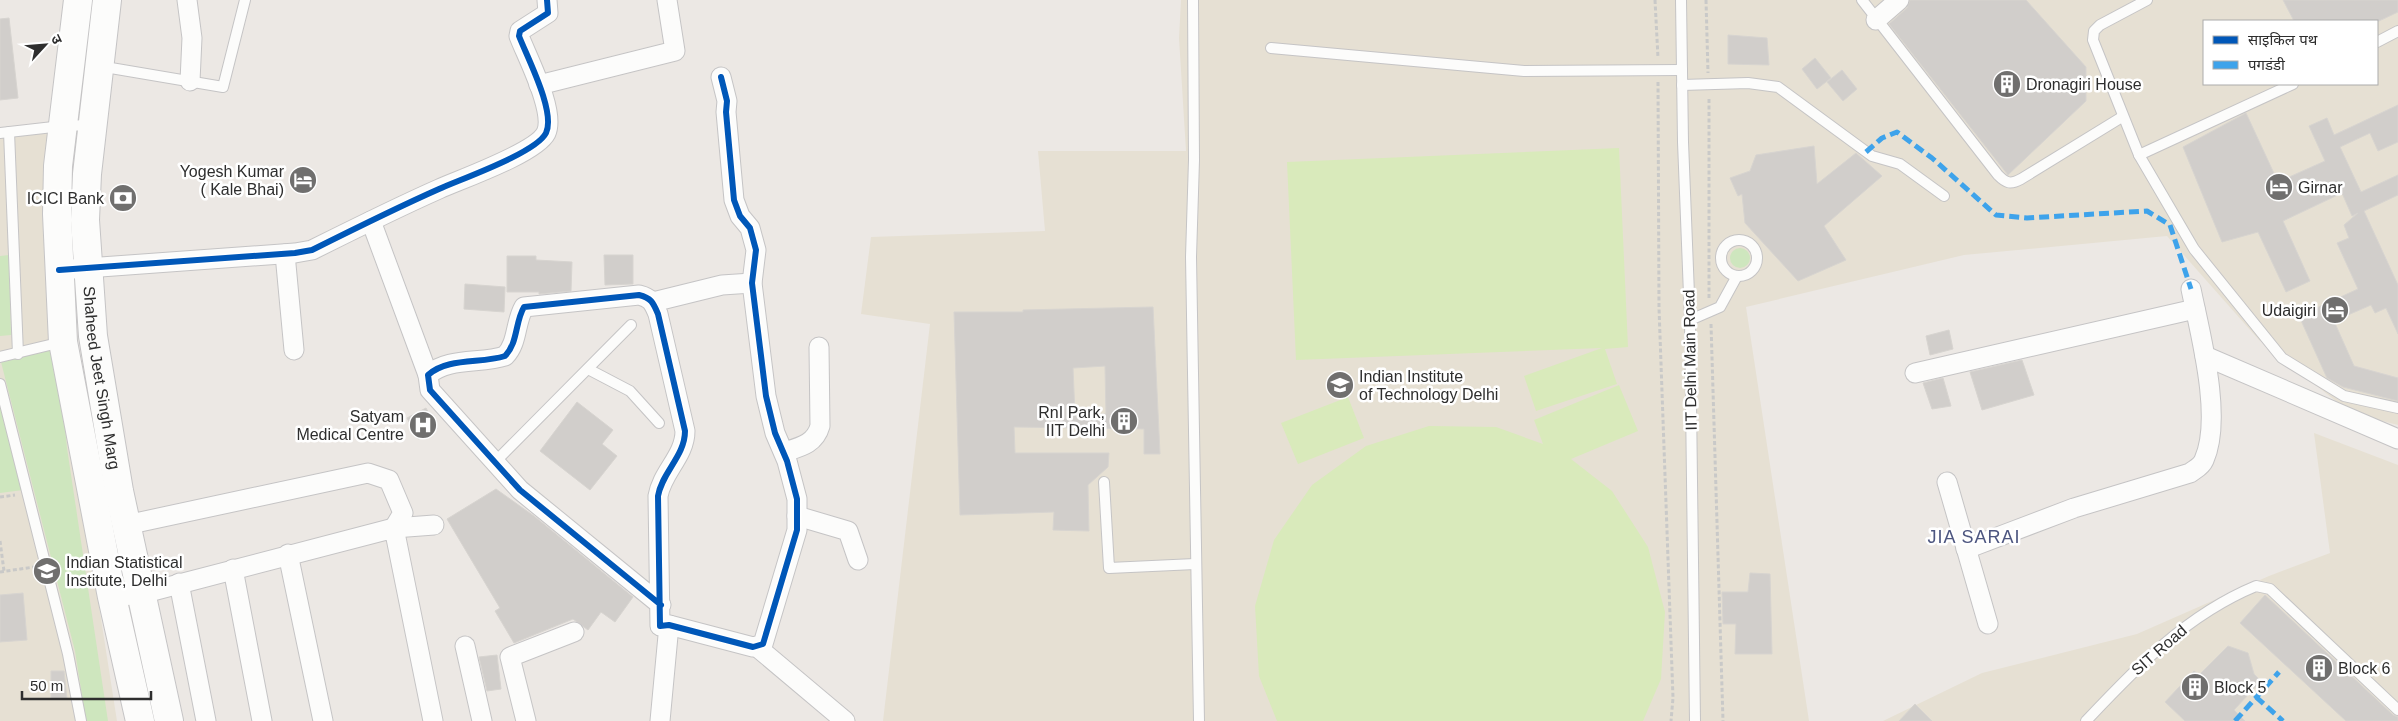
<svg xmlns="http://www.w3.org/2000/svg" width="2398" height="721" font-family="Helvetica,'Noto Sans Devanagari',sans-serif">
<rect width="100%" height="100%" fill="#ece8e4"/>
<!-- education -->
<g fill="#e6e0d3" fill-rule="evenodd">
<path d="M1181,0H2398V425L2351,413L2259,340L2167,236L1964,255L1746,307L1809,721H883L930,324L861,314L871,237L1045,231L1038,151H1186L1179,38ZM2204,21H2377V84H2204Z"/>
<path d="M60,127L70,421L117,721H0V133Z"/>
<path d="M2314,433L2398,465V721H1883L1982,673L2137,634L2269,576L2330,553Z"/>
</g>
<!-- green -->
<g fill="#cee6be">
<circle cx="1740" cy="258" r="10"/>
<path d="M9,255L11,335L0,336V256Z"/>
<path d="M57,346L67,448L108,721H86L75,651L1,362Z"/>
<path d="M0,404L23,490L0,493Z"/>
</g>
<!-- pitch -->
<g fill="#d9eabb">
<path d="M1619,148L1628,347L1605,349L1617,384L1536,411L1524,376L1602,348L1296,360L1287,162Z"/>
<path d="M1619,385L1638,431L1571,459L1612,491L1648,547L1665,612L1661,679L1643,721H1277L1259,676L1255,606L1274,540L1312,485L1366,446L1429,426L1496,427L1543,444L1534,420Z"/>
<path d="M1348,397L1364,438L1298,464L1281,423Z"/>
</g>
<!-- building -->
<g fill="#d1cecb" stroke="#d7d4d0" fill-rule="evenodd">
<path d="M1910,0H2026L2086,67V101L2008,175L1889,24L1907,8Z"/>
<path d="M2283,0H2398V12L2379,21H2294Z"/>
<path d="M9,18L18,98L0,100V19Z"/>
<path d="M1728,35L1767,38L1769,65L1728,64Z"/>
<path d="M1815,58L1831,78L1817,89L1802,69Z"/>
<path d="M1842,70L1857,89L1843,101L1827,82Z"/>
<path d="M2398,105V142L2378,151L2370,133L2340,147L2361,192L2398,175V195L2364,211L2398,285V334L2386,308L2375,313L2371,305L2334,321L2354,366L2398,378V401L2343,387L2327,378L2299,316L2358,289L2337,243L2349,238L2344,225L2358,213L2352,216L2342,193L2283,221L2310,281L2286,292L2258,232L2222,242L2183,147L2246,113L2278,182L2325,161L2309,126L2327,118L2334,135Z"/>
<path d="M1814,146L1817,184L1856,153L1882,176L1824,226L1846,260L1798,281L1745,223L1742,194L1738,196L1730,178L1750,171L1756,155Z"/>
<path d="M604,255H633V284L605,285Z"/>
<path d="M507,256H536V260L572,262L571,291L539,294V292H507Z"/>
<path d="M465,284L505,287L504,312L464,309Z"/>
<path d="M1153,307L1160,454H1144V429L1014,427L1015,453H1109L1108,467L1088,485L1089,531L1053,530L1054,512L960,515L954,312H1023V310ZM1105,366L1106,414L1075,415L1073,368Z"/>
<path d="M1949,330L1953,349L1930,355L1926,336Z"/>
<path d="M2022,360L2034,395L1982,410L1970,372Z"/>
<path d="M1943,378L1951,406L1932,409L1923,383Z"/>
<path d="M577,402L613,430L602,444L617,456L590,490L540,451Z"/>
<path d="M426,408L437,429L418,439L407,418Z"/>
<path d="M496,489L534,516L633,597L615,622L601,612L588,630L573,619L514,643L495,611L500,608L447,519Z"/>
<path d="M1750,573L1770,574L1772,654H1735L1736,624H1723L1722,592H1748Z"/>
<path d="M23,593L27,640L0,642V595Z"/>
<path d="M2265,595L2393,715L2398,717V721H2346L2240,623Z"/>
<path d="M2228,646L2248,653L2254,674L2261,681L2234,710L2245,721H2185L2165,702L2194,671L2199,675Z"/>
<path d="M497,655L501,689L487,691L479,657Z"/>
<path d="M51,671H64L67,699H51Z"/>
<path d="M1915,704L1932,721H1899Z"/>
</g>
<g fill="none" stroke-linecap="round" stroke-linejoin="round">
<defs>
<g id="lane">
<path d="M1193,0L1194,160L1191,257L1199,721"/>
<path d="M1681,0L1683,142L1690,320L1695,721"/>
<path d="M1862,0L1998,175C2006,183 2010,185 2021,179L2122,117"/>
<path d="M2147,0L2100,25L2094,31L2093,40L2139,155L2194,249L2282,358L2344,396L2398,408"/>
<path d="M2377,42L2398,31"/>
<path d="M1271,48L1524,71L1682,70"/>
<path d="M99,66L223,87L245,0"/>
<path d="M1682,85L1748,83L1778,87L1872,156L1900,164L1944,196"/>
<path d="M9,132L18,354"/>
<path d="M0,133L62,126L91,125"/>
<path d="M2139,155L2293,84"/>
<circle cx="1739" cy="258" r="18"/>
<path d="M1690,320L1720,307L1737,276"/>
<path d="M0,357L62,342"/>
<path d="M588,369L630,391L659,423"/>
<path d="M0,384L68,654L81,721"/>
<path d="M495,462L631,325"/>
<path d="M1104,482L1109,568L1195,564"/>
<path d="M2086,721C2137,667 2186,615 2256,586L2270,589L2398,710"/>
</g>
<g id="street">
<path d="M187,0L192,38L190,81"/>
<path d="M1876,20L1899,0"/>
<path d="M539,85L675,51L667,0"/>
<path d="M371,221L428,375"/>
<path d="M285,254L294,350"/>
<path d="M59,270L295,253L312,250C354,229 396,208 439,189C461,179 536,153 546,133C556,112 527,57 519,36L520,31L548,13L547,0"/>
<path d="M653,302L722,285L752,283"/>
<path d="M2205,356L2398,439"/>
<path d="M1915,373L2195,309"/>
<path d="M784,452C800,447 815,444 820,426L819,347"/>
<path d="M1947,482L1988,624"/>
<path d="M797,516L848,531L858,560"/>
<path d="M126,525L368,473L389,480L403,513L394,528"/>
<path d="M394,528L434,525"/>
<path d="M1966,549L2074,508L2190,473C2195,469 2201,467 2204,460C2223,418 2200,333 2191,289"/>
<path d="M288,554L323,721"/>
<path d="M233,569L262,721"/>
<path d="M179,583L206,721"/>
<path d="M112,597L141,594L394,528L433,721"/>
<path d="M661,605L520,490L430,390L428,375C448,357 481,364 505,356C518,343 515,322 524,307L639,295C651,298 653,302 658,314L685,431C685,456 662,472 658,496L660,626L669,625L753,647L763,644L797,530V499L787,461L775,433L766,396L752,283L756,250L750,228L740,216L734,200L726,112L727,101L721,77"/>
<path d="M465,646L482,721"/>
<path d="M757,647L845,721"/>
<path d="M526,721L510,657L574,632"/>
<path d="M660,721L669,625"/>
</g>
<g id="secondary">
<path d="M78,0L58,166L57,214L63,342L112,597L140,721"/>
<path id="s1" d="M107,0L87,174L85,220L93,336L119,491L169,721"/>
</g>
</defs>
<!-- lane casing -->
<use href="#lane" stroke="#c5c4c5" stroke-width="12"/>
<!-- street casing -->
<use href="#street" stroke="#c5c4c5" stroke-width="21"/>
<!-- secondary casing -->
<use href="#secondary" stroke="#c5c4c5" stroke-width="30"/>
<!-- path -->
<g stroke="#c9c9c8" stroke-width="3" stroke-dasharray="4 2.5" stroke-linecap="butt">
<path d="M1655,0L1658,58"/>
<path d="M1706,0L1708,73"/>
<path d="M1658,82L1659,308L1673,698L1671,721"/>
<path d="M1709,298V97"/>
<path d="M1711,324L1723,721"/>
<path d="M0,497L15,495"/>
<path d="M0,541L4,571"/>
<path d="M0,572L34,567"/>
</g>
<!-- lane -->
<use href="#lane" stroke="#fcfcfb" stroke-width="10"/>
<!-- street -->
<use href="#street" stroke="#fcfcfb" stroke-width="19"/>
<!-- secondary -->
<use href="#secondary" stroke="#fcfcfb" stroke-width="28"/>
<!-- quiet -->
<g stroke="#3ea3eb" stroke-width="5" stroke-dasharray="10 5" stroke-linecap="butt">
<path d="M1866,152L1882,138L1897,132L1932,158L1996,215L2027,218L2147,211L2170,225L2191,289"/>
<path d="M2256,697L2283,721"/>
<path d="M2235,721L2279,672"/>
</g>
<defs>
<g id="cycleway">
<path d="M59,270L295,253L312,250C354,229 396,208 439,189C461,179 536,153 546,133C556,112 527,57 519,36L520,31L548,13L547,0"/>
<path d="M661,605L520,490L430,390L428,375C448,357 481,364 505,356C518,343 515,322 524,307L639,295C651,298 653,302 658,314L685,431C685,456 662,472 658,496L660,626L669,625L753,647L763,644L797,530V499L787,461L775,433L766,396L752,283L756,250L750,228L740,216L734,200L726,112L727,101L721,77"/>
</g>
</defs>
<!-- cycleway casing -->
<use href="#cycleway" stroke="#fff" stroke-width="9"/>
<!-- cycleway -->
<use href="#cycleway" stroke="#0057b8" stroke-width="6"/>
</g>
<!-- icons -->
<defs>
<symbol id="building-disc" viewBox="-11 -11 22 22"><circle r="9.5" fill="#706f6e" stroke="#fff"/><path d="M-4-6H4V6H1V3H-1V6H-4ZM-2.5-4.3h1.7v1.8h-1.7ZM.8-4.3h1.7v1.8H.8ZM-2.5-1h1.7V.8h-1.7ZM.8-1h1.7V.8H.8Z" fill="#fff"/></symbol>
<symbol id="hotel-disc" viewBox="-11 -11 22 22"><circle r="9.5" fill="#706f6e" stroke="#fff"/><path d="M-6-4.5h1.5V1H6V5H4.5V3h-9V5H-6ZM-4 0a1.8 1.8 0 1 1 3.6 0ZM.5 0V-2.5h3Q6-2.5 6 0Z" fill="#fff"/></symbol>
<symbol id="bank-disc" viewBox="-11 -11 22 22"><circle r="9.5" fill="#706f6e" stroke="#fff"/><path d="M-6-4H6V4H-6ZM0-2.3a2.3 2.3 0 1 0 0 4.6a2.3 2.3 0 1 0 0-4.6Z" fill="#fff"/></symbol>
<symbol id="university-disc" viewBox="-11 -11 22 22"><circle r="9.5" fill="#706f6e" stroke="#fff"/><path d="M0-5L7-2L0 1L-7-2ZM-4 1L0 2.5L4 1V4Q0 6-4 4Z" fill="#fff"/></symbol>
<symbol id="hospital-disc" viewBox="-11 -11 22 22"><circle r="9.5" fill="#706f6e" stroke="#fff"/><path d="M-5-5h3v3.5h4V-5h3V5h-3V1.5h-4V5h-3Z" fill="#fff"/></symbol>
</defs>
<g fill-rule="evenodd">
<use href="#building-disc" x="1991" y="68" width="32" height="32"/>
<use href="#hotel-disc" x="287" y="164" width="32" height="32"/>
<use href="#hotel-disc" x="2263" y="171" width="32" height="32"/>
<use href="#bank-disc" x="107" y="182" width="32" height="32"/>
<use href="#hotel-disc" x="2319" y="294" width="32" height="32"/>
<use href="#university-disc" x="1324" y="369" width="32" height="32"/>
<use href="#building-disc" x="1108" y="405" width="32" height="32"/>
<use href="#hospital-disc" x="407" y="409" width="32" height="32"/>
<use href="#university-disc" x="31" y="555" width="32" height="32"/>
<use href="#building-disc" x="2303" y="652" width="32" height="32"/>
<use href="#building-disc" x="2179" y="671" width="32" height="32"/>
</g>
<g text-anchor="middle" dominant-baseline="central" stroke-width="5" stroke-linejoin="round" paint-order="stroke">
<!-- poi labels -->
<g font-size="16" fill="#2e2e2e" stroke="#fff" text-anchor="start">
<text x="2026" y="84">Dronagiri House</text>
<text x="284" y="171" text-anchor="end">Yogesh Kumar<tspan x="284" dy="18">( Kale Bhai)</tspan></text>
<text x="2298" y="187">Girnar</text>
<text x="104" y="198" text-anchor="end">ICICI Bank</text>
<text x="2316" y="310" text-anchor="end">Udaigiri</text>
<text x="1359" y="376">Indian Institute<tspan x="1359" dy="18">of Technology Delhi</tspan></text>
<text x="1105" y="412" text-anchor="end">RnI Park,<tspan x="1105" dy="18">IIT Delhi</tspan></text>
<text x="404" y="416" text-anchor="end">Satyam<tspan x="404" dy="18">Medical Centre</tspan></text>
<text x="66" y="562">Indian Statistical<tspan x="66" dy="18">Institute, Delhi</tspan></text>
<text x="2338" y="668">Block 6</text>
<text x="2214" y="687">Block 5</text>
</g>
<!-- street labels -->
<g font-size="16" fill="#2e2e2e" stroke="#fff">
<text transform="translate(1690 360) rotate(-91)">IIT Delhi Main Road</text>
<text stroke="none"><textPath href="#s1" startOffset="380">Shaheed Jeet Singh Marg</textPath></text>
<text transform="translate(2159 650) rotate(-41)">SIT Road</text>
</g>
<!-- neighbourhood labels -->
<g font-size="18" letter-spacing="1" fill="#4d5680" stroke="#fff">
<text x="1974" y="537">JIA SARAI</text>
</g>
</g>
<!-- legend -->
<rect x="2203" y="20" width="175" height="65" fill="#ffffff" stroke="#ababab"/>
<rect x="2213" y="36" width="25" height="8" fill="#0057b8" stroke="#ababab"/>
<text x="2248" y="45" font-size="15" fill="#2e2e2e">साइकिल पथ</text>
<rect x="2213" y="61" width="25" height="8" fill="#3ea3eb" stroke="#ababab"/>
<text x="2248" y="70" font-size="15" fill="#2e2e2e">पगडंडी</text>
<!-- north arrow -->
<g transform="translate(45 45) rotate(64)" stroke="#ffffff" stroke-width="4" paint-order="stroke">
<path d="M0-4L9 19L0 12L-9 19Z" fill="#2e2e2e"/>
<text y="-8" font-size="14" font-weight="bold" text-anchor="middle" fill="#2e2e2e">उ</text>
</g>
<!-- scale -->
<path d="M22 691v8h129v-8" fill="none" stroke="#2e2e2e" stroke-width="2.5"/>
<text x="30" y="691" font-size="15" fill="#2e2e2e" stroke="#ffffff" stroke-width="4" paint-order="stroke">50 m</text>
</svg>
